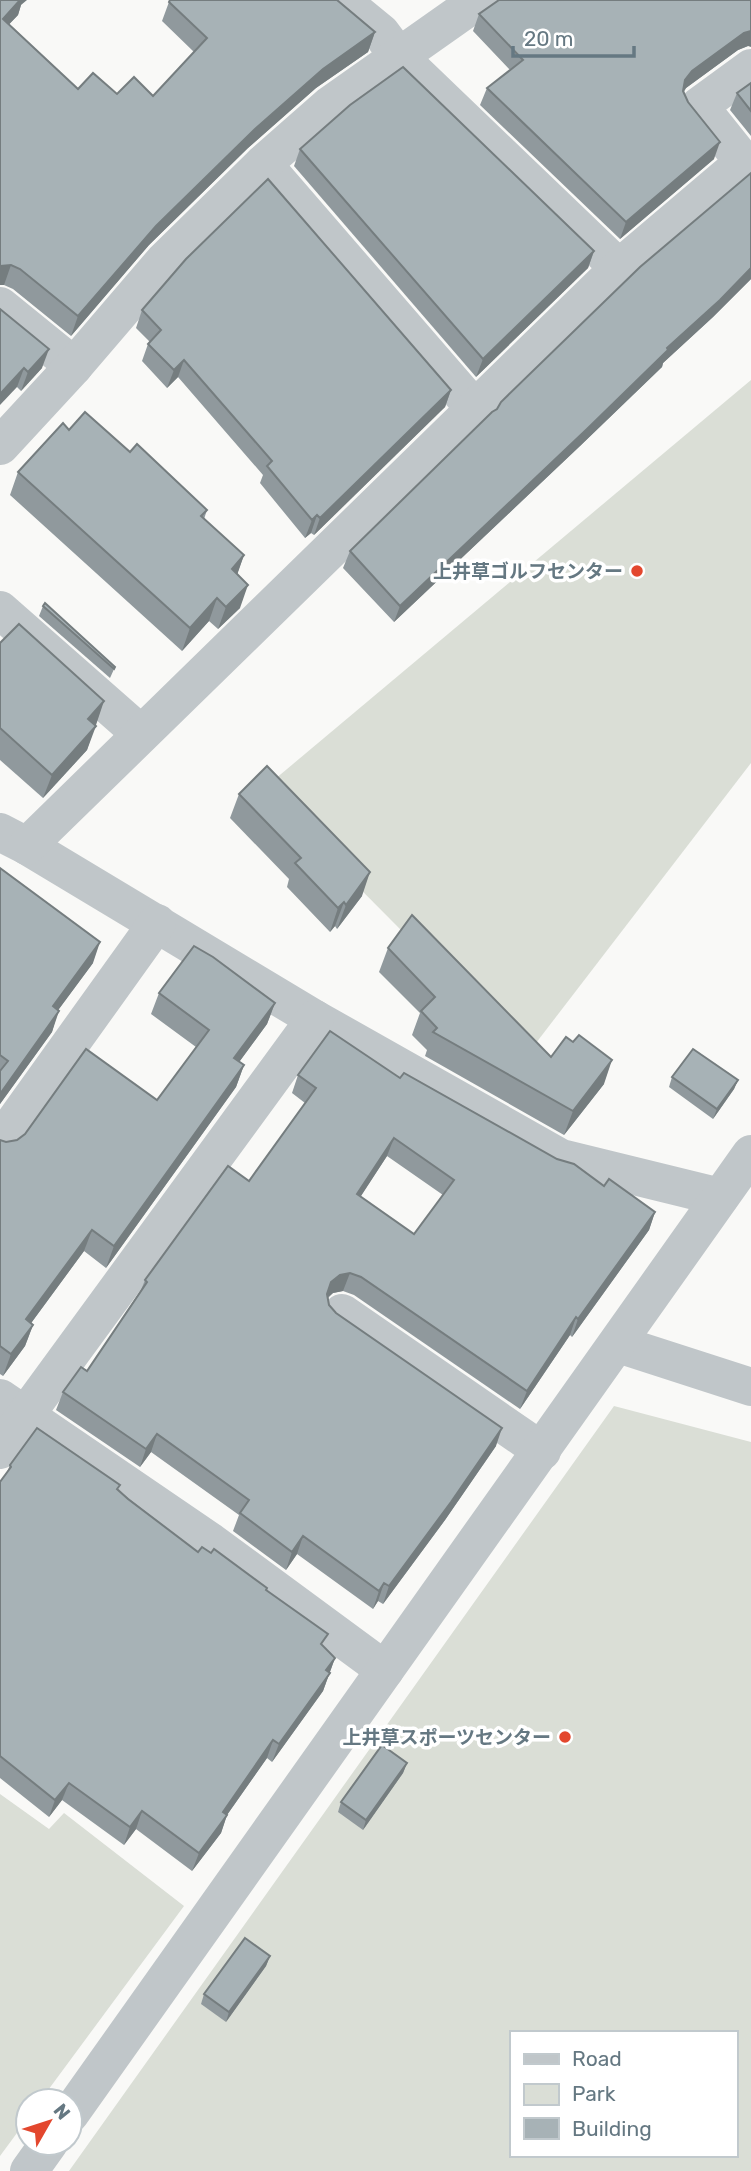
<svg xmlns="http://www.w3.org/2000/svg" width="751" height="2171" font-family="Rubik,'Noto Sans JP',sans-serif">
<rect width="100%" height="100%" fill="#f9f9f7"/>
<!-- green -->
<g fill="#daded6" fill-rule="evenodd">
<path d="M751,380V763L526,1056L262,790Z"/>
<path d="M614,1406L751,1442V2171H69ZM511,2033H735V2155H511Z"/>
<path d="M0,1794L49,1829L64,1813L184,1906L40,2101H28V2118L0,2156Z"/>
</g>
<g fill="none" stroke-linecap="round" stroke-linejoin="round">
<!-- minor -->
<g stroke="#c0c6c9" stroke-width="38">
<path d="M341,0L381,33L399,57L619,268"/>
<path d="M263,164L476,410"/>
<path d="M0,306L74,366"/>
<path d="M0,446L74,366L164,261L263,164L330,105L479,0"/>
<path d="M0,610L141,734"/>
<path d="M0,832L27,846L315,1019L561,1158L720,1197"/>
<path d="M27,846L619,268L744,162L699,106L751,68"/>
<path d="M0,1142L157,923"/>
<path d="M342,1313L542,1451"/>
<path d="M618,1344L751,1387"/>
<path d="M0,1398L211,1542L385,1670"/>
<path d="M0,1450L315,1019"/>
<path d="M70,2114L751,1154"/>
<path d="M29,2171L49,2143"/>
</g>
</g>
<!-- wall -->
<g fill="#90999d" fill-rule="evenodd">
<path d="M0,0L21,5L18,15L9,24L78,89L117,94L153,96L194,52L162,21L169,2L375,32L368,52L316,88L248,148L149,245L71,336L13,289L4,285Z"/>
<path d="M479,14L748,46L738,50L686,88L684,92L714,159L620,239L480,105L487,88L510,70L473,31Z"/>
<path d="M751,83V136L730,110L737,93Z"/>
<path d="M300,149L594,251L588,268L476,377L294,166Z"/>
<path d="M751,173V279L713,317L663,363L662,367L580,446L394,622L343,568L350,551L497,409Z"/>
<path d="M0,309L42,368L21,391L17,387Z"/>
<path d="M142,310L451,390L445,407L314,535L311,533L305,538L260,483L263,475L178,377L167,388L142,361L148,344L150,342L136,328Z"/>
<path d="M69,430L130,452L207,510L204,519L244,555L237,574L240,608L218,629L209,621L182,651L10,495L18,472Z"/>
<path d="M43,606L115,667L110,678L39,616Z"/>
<path d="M0,643L95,725L87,750L43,798L0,760Z"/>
<path d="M239,794L362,896L337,929L335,926L330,932L287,887L289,879L230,818Z"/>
<path d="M0,868L93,963L58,1010L52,1032L0,1104Z"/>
<path d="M388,948L551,1057L604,1084L564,1135L425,1056L427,1050L412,1035L420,1013L379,972Z"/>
<path d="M159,993L275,1003L267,1024L239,1062L244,1065L236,1087L106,1268L84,1251L31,1323L33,1325L25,1346L3,1376L0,1374V1140L6,1142L17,1140L157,1100L196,1047L151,1014Z"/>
<path d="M298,1075L400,1078L655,1212L649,1230L572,1337L570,1335L520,1409L354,1295L343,1291L333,1293L328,1298L329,1305L336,1313L496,1446L445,1520L383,1604L378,1601L373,1609L297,1554L286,1570L233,1531L239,1515L151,1452L140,1467L56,1410L63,1392L87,1371L141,1290L145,1280L249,1181L305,1103L292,1093ZM387,1156L443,1195L414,1234L360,1197Z"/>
<path d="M672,1077L738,1080L734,1089L713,1119L669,1087Z"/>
<path d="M10,1465L118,1490L198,1552L211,1553L266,1590L335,1658L323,1691L272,1762L267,1758L227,1815L221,1833L192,1871L136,1829L124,1845L62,1800L49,1817L0,1778V1482L7,1472Z"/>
<path d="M407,1763L403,1773L363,1830L338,1812L341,1802Z"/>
<path d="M270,1956L266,1966L226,2022L201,2004L204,1994Z"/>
</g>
<!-- shaded-wall -->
<g fill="#757d7f">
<path d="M19,0H27L21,5L18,15L0,34L3,19Z"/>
<path d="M751,31V47L748,46L738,50L686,88L679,97L685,80L692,71L744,33Z"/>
<path d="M375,32L368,52L316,88L248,148L149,245L71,336L78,316L156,226L255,129L323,69Z"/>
<path d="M720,142L714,159L620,239L626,222Z"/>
<path d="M594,251L588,268L476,377L483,359Z"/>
<path d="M11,265L4,285H0V266Z"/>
<path d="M751,268V279L713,317L663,363L662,367L580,446L394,622L400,606Z"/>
<path d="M49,349L42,368L21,391L28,372Z"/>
<path d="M184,360L178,377L167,388L174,370Z"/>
<path d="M24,368L17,387L0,405V394Z"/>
<path d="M451,390L445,407L314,535L320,518Z"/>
<path d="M317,515L311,533L305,538L312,520Z"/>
<path d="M244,555L236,578L232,569Z"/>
<path d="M248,585L240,608L218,629L226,607Z"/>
<path d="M217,598L209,621L182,651L190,628Z"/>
<path d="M104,701L96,725L79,743L88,719Z"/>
<path d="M96,726L87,750L43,798L52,775Z"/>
<path d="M370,872L362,896L337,929L346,905Z"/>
<path d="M344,902L335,926L330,932L338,908Z"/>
<path d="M100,942L93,963L45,1028L53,1006Z"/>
<path d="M275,1003L267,1024L226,1080L234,1058Z"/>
<path d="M59,1011L52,1032L0,1104V1094Z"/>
<path d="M612,1060L604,1084L564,1135L573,1111Z"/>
<path d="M244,1065L236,1087L106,1268L114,1246Z"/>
<path d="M738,1080L734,1089L713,1119L717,1109Z"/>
<path d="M394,1138L387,1156L350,1213L357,1194Z"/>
<path d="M655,1212L649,1230L572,1337L578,1319Z"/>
<path d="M92,1230L84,1251L18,1341L26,1319Z"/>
<path d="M350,1273L343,1291L333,1293L324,1300L331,1282L340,1275Z"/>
<path d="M576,1317L570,1335L520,1409L527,1391Z"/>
<path d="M33,1325L25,1346L3,1376L11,1354Z"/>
<path d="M502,1428L496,1446L445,1520L383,1604L389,1586Z"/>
<path d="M157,1434L151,1452L140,1467L146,1449Z"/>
<path d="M303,1536L297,1554L286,1570L292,1552Z"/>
<path d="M384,1583L378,1601L373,1609L379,1591Z"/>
<path d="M335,1658L323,1691L272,1762L279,1744L326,1670Z"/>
<path d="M273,1740L267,1758L222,1822L227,1815L221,1833L192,1871L199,1853L223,1812Z"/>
<path d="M407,1763L403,1773L363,1830L366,1820Z"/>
<path d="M69,1783L62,1800L49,1817L55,1800Z"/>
<path d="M142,1811L136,1829L124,1845L130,1827Z"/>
<path d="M270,1956L266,1966L226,2022L229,2012Z"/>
</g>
<!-- building -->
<g fill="#a7b2b6" stroke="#757d7f" stroke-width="2" fill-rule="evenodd">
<path d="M0,0H20L3,19L78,89L93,73L117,94L134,77L153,96L207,38L169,2L170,0H337L375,32L323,69L255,129L156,226L78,316L20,269L11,265L0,266Z"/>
<path d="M499,0H751V31L744,33L692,71L685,80L683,91L688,102L720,142L626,222L487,88L523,60L479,14Z"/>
<path d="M403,67L594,251L483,359L300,149L350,105Z"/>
<path d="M751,83V111L737,93Z"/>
<path d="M751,173V268L720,300L667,348L668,350L587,429L400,606L350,551L492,412L497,409L501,402L640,267Z"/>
<path d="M268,179L451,390L320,518L317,515L312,520L267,466L272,461L184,360L174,370L148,344L161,330L142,310L186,259Z"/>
<path d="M0,309L49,349L28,372L24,368L0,394Z"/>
<path d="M85,412L130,452L137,444L207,510L201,516L244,555L232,569L248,585L226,607L217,598L190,628L18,472L63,423L69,430Z"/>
<path d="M45,603L115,667L114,669L43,606Z"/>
<path d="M19,624L104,701L88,719L96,726L52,775L0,728V643Z"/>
<path d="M267,766L370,872L346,905L344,902L338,908L295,863L301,858L239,794Z"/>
<path d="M0,868L100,942L53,1006L59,1011L0,1094V1071L8,1061L0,1055Z"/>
<path d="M412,915L551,1057L566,1037L573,1042L579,1035L612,1060L573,1111L433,1032L437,1028L421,1011L435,997L388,948Z"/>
<path d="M194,946L213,957L275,1003L234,1058L244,1065L114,1246L92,1230L26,1319L33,1325L11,1354L0,1346V1140L6,1142L17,1140L25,1134L86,1049L157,1100L209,1030L159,993Z"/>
<path d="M330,1031L400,1078L404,1073L557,1159L574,1164L604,1186L609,1179L655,1212L578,1319L576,1317L527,1391L361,1277L350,1273L340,1275L331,1282L327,1294L329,1305L336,1313L502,1428L451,1502L389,1586L384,1583L379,1591L303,1536L292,1552L240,1513L249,1500L157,1434L146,1449L63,1392L81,1367L87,1371L147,1282L145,1280L228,1166L249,1181L316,1088L298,1075ZM394,1138L454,1180L414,1234L357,1194Z"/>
<path d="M693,1049L738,1080L717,1109L672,1077Z"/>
<path d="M37,1428L120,1485L117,1489L128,1499L198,1552L202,1547L211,1553L214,1549L267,1588L266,1590L328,1634L321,1644L335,1658L326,1670L330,1673L279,1744L273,1740L223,1812L227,1815L199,1853L142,1811L130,1827L69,1783L55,1800L0,1756V1482L11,1467L10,1465Z"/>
<path d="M382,1745L407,1763L366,1820L341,1802Z"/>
<path d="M245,1938L270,1956L229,2012L204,1994Z"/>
</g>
<!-- markers -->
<g fill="#e3472e" stroke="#fff" stroke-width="2.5">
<circle cx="637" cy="571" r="7"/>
<circle cx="565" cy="1737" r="7"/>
</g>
<g text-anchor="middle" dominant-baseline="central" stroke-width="7" stroke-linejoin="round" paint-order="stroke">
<!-- poi labels -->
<g font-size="19" font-weight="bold" fill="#657882" stroke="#fff" text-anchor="end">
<text x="623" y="571">上井草ゴルフセンター</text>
<text x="551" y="1737">上井草スポーツセンター</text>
</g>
</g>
<!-- legend -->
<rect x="510" y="2031" width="228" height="126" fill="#ffffff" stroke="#c1c9cd" stroke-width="2"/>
<rect x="524" y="2054" width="35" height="10" fill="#c0c6c9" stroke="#c1c9cd" stroke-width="2"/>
<text x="572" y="2066" font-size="21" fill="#657882">Road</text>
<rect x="524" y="2084" width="35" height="21" fill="#daded6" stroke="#c1c9cd" stroke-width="2"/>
<text x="572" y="2101" font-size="21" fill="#657882">Park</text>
<rect x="524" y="2118" width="35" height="21" fill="#a7b2b6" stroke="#c1c9cd" stroke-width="2"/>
<text x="572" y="2136" font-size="21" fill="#657882">Building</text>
<!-- north arrow -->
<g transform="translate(49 2122) rotate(51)"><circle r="33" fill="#ffffff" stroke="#c1c9cd" stroke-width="2"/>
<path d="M0-5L12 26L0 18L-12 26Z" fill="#e3472e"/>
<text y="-10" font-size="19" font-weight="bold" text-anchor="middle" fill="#657882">N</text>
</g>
<!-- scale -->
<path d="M513 46v10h121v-10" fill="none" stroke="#657882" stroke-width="3.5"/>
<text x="524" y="46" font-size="21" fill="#657882" stroke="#ffffff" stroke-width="5" paint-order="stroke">20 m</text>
</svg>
